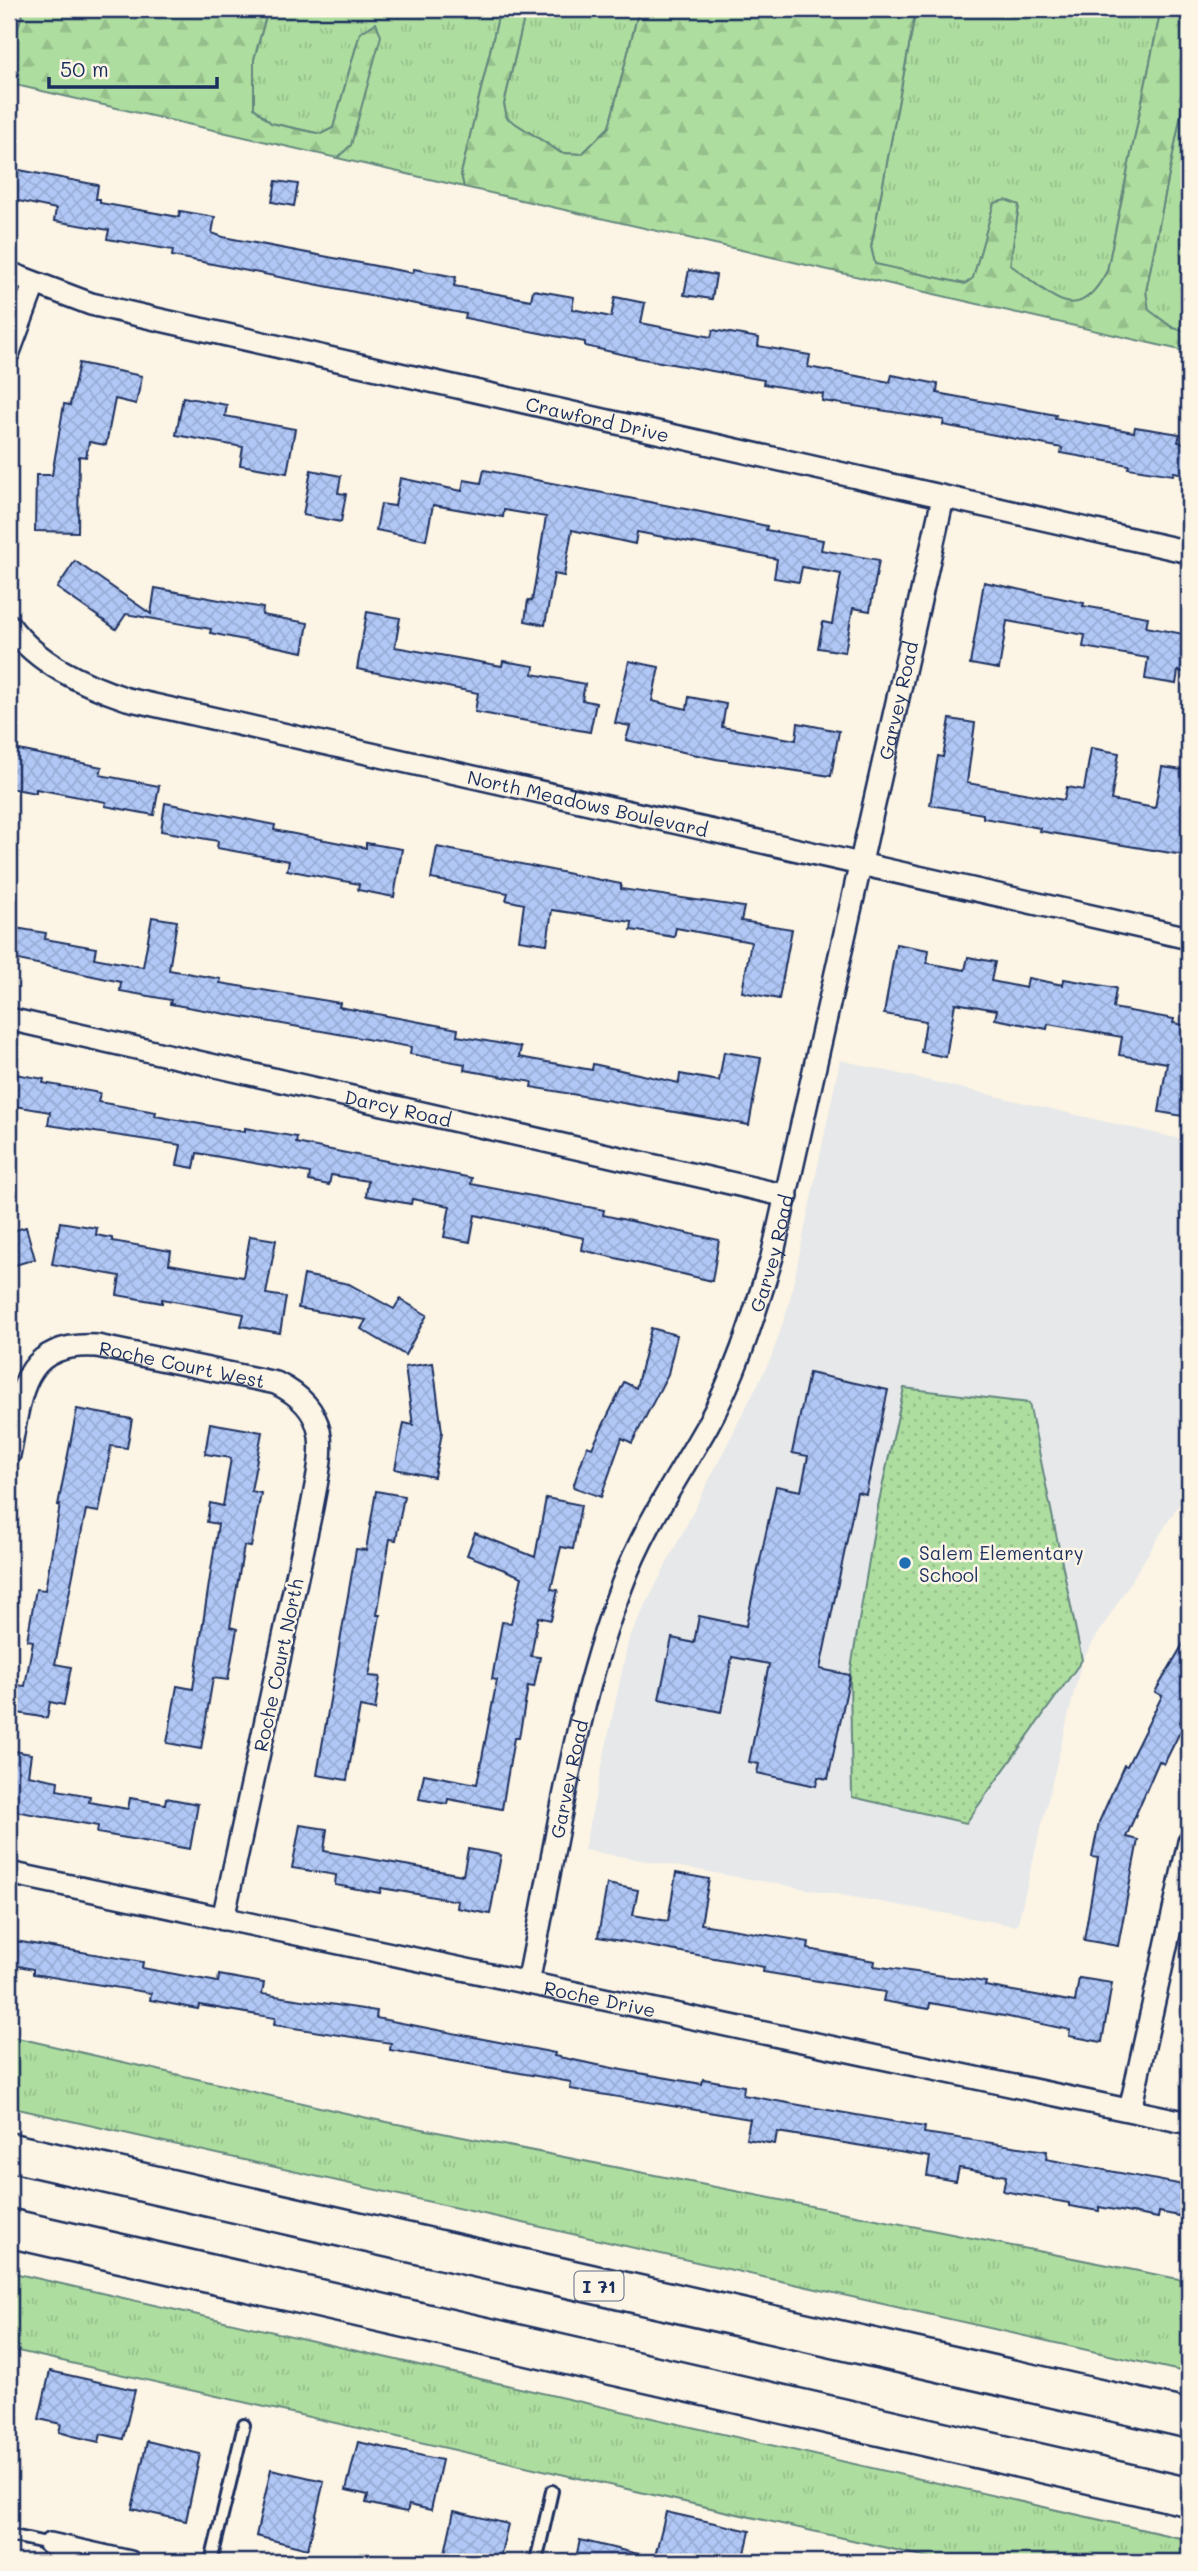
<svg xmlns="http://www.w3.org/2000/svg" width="1198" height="2571" font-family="Mali,sans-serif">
<defs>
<pattern id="grass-tufts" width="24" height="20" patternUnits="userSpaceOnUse" patternTransform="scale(1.75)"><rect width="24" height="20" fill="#aede9f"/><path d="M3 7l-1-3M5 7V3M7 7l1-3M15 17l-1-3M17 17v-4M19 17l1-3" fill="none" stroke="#95bf8b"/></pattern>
<pattern id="forest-firs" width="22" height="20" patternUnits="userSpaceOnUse" patternTransform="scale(1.75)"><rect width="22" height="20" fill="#aede9f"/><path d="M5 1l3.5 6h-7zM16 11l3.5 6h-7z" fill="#95bf8b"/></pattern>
<pattern id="park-dots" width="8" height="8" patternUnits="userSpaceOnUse" patternTransform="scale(1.75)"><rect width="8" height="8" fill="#aede9f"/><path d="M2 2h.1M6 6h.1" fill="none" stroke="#95bf8b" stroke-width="1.8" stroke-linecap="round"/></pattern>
<pattern id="building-cross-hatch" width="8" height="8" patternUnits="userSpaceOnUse" patternTransform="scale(1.75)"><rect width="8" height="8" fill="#b1c8f6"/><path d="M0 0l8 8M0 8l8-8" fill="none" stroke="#98acd5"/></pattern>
</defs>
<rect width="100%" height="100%" fill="#fcf5e5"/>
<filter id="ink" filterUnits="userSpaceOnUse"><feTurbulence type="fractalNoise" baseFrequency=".0143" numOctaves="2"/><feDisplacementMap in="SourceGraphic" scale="14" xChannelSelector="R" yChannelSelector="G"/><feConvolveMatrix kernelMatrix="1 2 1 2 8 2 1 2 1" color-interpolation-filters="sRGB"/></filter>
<g filter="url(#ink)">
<!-- built -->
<path fill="#e6e8ea" d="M840,1060L1189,1141V1488L1082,1660L1017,1926L584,1850L629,1638L771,1358L789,1304Z"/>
<!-- grass -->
<g fill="url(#grass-tufts)" stroke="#64867e" stroke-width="2">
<path d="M268,9H500L461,174L464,187L337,158L351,145L360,33L333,128L321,134L271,123L254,108V59Z"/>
<path d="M526,9H639L609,127L582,154L562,153L507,118L504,104Z"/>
<path d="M916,9H1161L1107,271C1075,333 1050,291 1010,265L1019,206L994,203L973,279L965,284L875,264L871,247Z"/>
<path d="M1189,73V332L1173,328L1148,310L1146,291Z"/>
<path d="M9,2036L372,2119L1189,2281V2373L9,2107Z"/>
<path d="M9,2272L1189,2540V2562H949L9,2349Z"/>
</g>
<!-- forest -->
<g fill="url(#forest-firs)" stroke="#64867e" stroke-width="2">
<path d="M24,9H181C192,16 210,17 221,9H268L254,59V108L271,123L321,134L333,128L360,33L376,23L381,36L351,145L337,158L11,84L9,54Z"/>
<path d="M500,9H526L504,104L507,118L561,153L582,154L609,127L639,9H710L726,13L733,9H916L871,247L875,264L965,284L973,278L994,203L1006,200L1019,205L1010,265C1050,291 1075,332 1107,271L1161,9H1189V73L1146,291L1149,310L1173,328L1189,332V352L464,187L461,174Z"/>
</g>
<!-- park -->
<path fill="url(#park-dots)" stroke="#64867e" stroke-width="2" d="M904,1388L1029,1403L1082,1660L966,1823L852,1797L850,1675L878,1506Z"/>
<!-- building -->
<g fill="url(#building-cross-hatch)" stroke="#1b2f5e" stroke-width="2">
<path d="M9,168L98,185L96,199H100V203L179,217L180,211L215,217L212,233L223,237L413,273L414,269L456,277L454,286L531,300L533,290L574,297L572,309L611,317L615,297L645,303L641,323L711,337L713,330L759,338L758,346L810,355L808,367L890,382L892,375L938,384L937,393L1056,415L1055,418L1134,432L1135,427L1180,434L1178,442L1189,444V475L1174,472L1173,475L1128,468L1129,465L1061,453L1062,448L943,425L944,420L822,401L823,394L763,384L764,380L643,359L585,346V342L465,318L466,314L172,256L173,250L107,239L109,230L54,221L56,209L9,199Z"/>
<path d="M276,181L298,184L294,206L272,202Z"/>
<path d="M689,270L716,275L712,299L684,295Z"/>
<path d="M79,363L142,376L136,404L115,399L106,445L89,442L86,457L79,456L78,532L35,531L36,475H52L64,404L70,405Z"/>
<path d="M183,397L227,405L225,416L295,429L287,473L240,465L243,447L176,435Z"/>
<path d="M311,470L341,476L338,493L346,494L341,522L303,515Z"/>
<path d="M484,470L706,513L767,526L766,530L823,540L821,550L879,560L870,611L853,608L845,652L818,648L823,622L832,624L841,574L802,567L799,582L774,578L777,559L637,532L635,544L572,530L564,576L554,574L545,625L525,621L528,600L532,601L546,517L504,510L503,517L433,505L426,540L376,530L381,504L395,506L400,478L462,491L464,480L481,483Z"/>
<path d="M75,561L151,614L155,588L263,608L262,615L308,623L303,652L210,633L211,629L126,614L116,629L57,588Z"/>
<path d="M984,582L1084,603L1083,606L1148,617L1146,627L1189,635V673L1178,671L1176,684L1145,679L1148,658L1083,647L1085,635L1007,621L999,669L970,664Z"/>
<path d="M367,612L400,618L395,647L502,666L503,661L534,666L533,674L585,684L582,700L596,703L590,732L475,712L478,693L357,669Z"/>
<path d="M629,661L659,667L652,701L687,709L689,697L726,704L722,727L796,740L798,723L839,731L831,776L716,759L626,740L630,726L615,723Z"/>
<path d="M950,719L975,723L967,783L1064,800L1067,787L1084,790L1091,748L1119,753L1111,800L1155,808L1162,767L1189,771V856L1039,831L1040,828L983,818V814L930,805L938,756L943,757Z"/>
<path d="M9,748L102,767L100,775L159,786L154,815L105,806L106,802L36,789V793L9,788Z"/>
<path d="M165,803L275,825L274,830L366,848V843L402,849L394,897L358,890L359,884L287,870L289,861L217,848L218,841L161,831Z"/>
<path d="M437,847L621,884V889L744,907L741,921L792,929L779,999L742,992L751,942L676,928L674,937L631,930L632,922L552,910L547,944L519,940L524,904L506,900L508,893L431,879Z"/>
<path d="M152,917L177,921L169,970L221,979L220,983L340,1003L339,1007L458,1029L457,1036L521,1047L519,1057L592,1070L593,1064L679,1083L680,1074L719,1081L724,1052L761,1058L749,1125L531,1087L532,1082L464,1070L465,1064L410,1054L411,1047L170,1004L171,1000L120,991L121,982L9,958V927L46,933L45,939L96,948L94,958L143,967Z"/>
<path d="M896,944L929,950L927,963L965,970L968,957L995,962L991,981L1026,988L1028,978L1063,985L1064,979L1116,988L1113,1008L1174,1019L1173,1023L1189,1026V1117L1159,1112L1167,1063L1119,1055L1122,1037L1048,1024L1047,1029L995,1019L997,1010L955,1003L946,1057L921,1052L926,1021L884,1014Z"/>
<path d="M9,1073L44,1079L43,1083L100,1093L98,1102L156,1112L155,1116L245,1132V1128L297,1137L296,1143L472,1178L471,1184L604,1210L603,1215L719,1240L712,1281L582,1250L584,1238L475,1215L470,1242L444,1237L450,1206L412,1199L411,1204L366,1196L368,1181L331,1175L329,1185L309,1181L310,1173L197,1153L194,1168L177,1165L181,1145L48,1125L50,1112L9,1105Z"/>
<path d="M60,1222L97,1228L96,1235L112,1238V1241L171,1251L169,1264L243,1277L250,1236L276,1240L266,1294L286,1297L280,1333L241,1326L244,1314L162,1299V1303L117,1295L120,1276L52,1264Z"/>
<path d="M26,1227L35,1259L9,1267V1232Z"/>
<path d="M304,1275L349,1284L394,1309L400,1299L427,1315L405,1355L361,1329L366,1320L298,1308Z"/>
<path d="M651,1328L677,1335L668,1374L632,1443L622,1438L601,1497L573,1487L587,1446L592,1448L624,1382L636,1388Z"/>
<path d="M433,1363L442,1432L434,1477L395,1469L404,1423L413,1425L405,1367Z"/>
<path d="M809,1373L888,1390L866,1494L857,1492L820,1669L850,1675L828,1779L818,1777L816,1786L757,1773L759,1764L749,1762L769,1664L732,1657L721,1712L659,1699L672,1638L694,1643L699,1616L746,1626L776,1486L801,1491L808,1456L792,1453Z"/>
<path d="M77,1409L132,1419L127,1448L111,1446L99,1512L86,1510L55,1664L71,1667L64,1705L50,1702L47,1718L12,1712L17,1685L25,1686L33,1641L27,1640L36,1589L45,1590L60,1505H58Z"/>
<path d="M210,1423L262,1432L251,1491L261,1493L251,1547L244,1546L230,1627L237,1629L228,1680L213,1678L201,1749L167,1743L177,1686L193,1689L218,1524L207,1522L210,1503L223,1506L231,1458L205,1454Z"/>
<path d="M376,1491L404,1496L396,1540L390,1539L377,1615H380L369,1676L380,1677L375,1710L360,1707L347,1780L317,1775L356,1549L366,1550Z"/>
<path d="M546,1498L581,1505L573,1549L561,1547L551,1589L558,1590L551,1620L538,1617L531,1656L540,1657L534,1687L528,1686L519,1738H514L502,1809L448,1799L447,1804L419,1799L424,1774L477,1784L497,1680L492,1679L502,1622L511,1623L522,1577L467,1555L475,1533L535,1557Z"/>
<path d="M1189,1634V1706L1180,1722L1184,1724L1164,1764L1159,1761L1126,1837L1138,1840L1118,1946L1084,1940L1098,1858L1092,1857L1099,1822L1124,1765L1127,1766L1162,1696L1155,1692Z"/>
<path d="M9,1750L31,1754L28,1775L58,1781L57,1790L90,1796L89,1802L128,1809L130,1798L165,1804L166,1798L198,1804L190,1849L97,1833L98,1826L9,1810Z"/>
<path d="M300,1825L327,1829L324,1851L463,1875L468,1849L501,1855L490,1914L457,1908L458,1901L381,1888L380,1893L335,1885L336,1875L292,1868Z"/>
<path d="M676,1873L709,1879L701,1924L809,1942L808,1949L875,1961L874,1966L986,1982L985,1986L1075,2002L1079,1978L1112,1983L1102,2042L1069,2036L1070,2030L1004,2016L930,2003L929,2009L883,2001L885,1992L763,1972L764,1967L598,1937L607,1884L638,1890L633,1915L668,1921Z"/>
<path d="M9,1940L143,1962L142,1968L218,1982L219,1975L264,1983L262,1994L377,2011L376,2018L555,2053L554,2056L622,2070L702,2084L703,2079L744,2086L743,2095L925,2127L924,2133L1047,2151L1046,2159L1189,2186V2218L1159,2212L1158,2218L1099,2207V2211L1069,2206V2203L1003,2191L1006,2176L959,2168L956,2181L927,2176L930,2157L777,2132L775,2144L746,2139L750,2119L570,2089L571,2082L390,2050L391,2043L274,2025L275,2018L199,2005L198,2009L150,2000L151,1993L33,1974V1969L9,1964Z"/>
<path d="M50,2371L135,2390L123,2439L101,2434L99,2442L73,2436L59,2432L61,2424L39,2419Z"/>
<path d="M147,2441L200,2454L186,2521L132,2509Z"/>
<path d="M358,2442L442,2460L431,2510L409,2505L407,2512L392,2509L366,2503L368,2495L346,2490Z"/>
<path d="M271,2469L324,2481L308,2549L256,2536Z"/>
<path d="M454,2511L508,2524L499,2562H443Z"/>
<path d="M666,2512L750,2531L743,2562L654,2560Z"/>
<path d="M580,2540L642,2555L641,2562H575Z"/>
</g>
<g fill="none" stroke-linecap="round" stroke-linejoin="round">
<defs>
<g id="lane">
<path d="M9,2535L50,2544"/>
<path d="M211,2562L244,2425"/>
<path d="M536,2562L552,2491"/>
</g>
<g id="street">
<path id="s1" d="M9,273L91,304L156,319L1189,552"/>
<path d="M9,352L34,285"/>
<path id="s2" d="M9,625C38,664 82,684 127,699L1189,938"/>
<path id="s3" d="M9,1019L787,1196"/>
<path id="s4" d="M9,1455C21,1396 20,1341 97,1346L276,1383C335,1412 322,1453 312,1507L223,1919"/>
<path id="s5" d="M9,1873L1189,2123"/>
<path id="s6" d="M528,1983C555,1853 574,1708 622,1585C643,1528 677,1479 707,1426C737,1373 754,1315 772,1257L943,498"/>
<path d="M1130,2110L1189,1842"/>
<path d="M50,2544L130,2562"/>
</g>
<g id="highway">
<path d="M9,2152L1189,2419"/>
<path d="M9,2228L1189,2497"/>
</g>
</defs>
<!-- lane casing -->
<use href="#lane" stroke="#1b2f5e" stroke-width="16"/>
<!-- street casing -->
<use href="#street" stroke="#1b2f5e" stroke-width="26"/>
<!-- highway casing -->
<use href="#highway" stroke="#1b2f5e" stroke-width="42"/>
<!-- lane -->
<use href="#lane" stroke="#fcf5e5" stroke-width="10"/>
<!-- street -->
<use href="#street" stroke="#fcf5e5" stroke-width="21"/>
<!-- highway -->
<use href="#highway" stroke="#fcf5e5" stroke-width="37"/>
</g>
</g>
<!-- markers -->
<circle fill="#1f6fb2" stroke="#fcf5e5" stroke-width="2.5" cx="905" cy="1563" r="7"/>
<g text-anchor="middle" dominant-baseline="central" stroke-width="5" stroke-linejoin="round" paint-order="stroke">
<!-- shield labels -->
<rect fill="#fcf5e5" stroke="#5e6a86" stroke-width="2" x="574.5" y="2271.5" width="49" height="29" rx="5"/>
<g font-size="18" font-weight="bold" fill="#1b2f5e">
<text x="599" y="2286">I 71</text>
</g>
<!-- street labels -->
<g font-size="19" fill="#1b2f5e" stroke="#fcf5e5">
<text stroke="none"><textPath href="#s1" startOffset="607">Crawford Drive</textPath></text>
<text stroke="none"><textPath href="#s6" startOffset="1342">Garvey Road</textPath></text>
<text stroke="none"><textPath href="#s2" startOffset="614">North Meadows Boulevard</textPath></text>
<text stroke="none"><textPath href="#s3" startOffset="399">Darcy Road</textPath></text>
<text stroke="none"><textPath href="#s6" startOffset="775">Garvey Road</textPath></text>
<text stroke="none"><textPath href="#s4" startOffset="248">Roche Court West</textPath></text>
<text transform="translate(278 1665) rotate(-78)">Roche Court North</text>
<text stroke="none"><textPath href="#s6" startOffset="208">Garvey Road</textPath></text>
<text stroke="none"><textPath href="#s5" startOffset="604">Roche Drive</textPath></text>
</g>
<!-- poi labels -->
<g font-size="19" fill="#1b2f5e" stroke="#fcf5e5" text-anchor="start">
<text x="919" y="1552">Salem Elementary<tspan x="919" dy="22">School</tspan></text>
</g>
</g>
<!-- margin -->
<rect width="1198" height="2571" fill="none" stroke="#fcf5e5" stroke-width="35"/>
<rect x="18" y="18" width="1163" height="2536" fill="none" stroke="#1b2f5e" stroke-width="2.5" filter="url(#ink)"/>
<!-- scale -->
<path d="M49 77v10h168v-10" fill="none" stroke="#1b2f5e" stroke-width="3.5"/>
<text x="60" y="77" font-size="21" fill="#1b2f5e" stroke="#fcf5e5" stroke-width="5" paint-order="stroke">50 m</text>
</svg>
